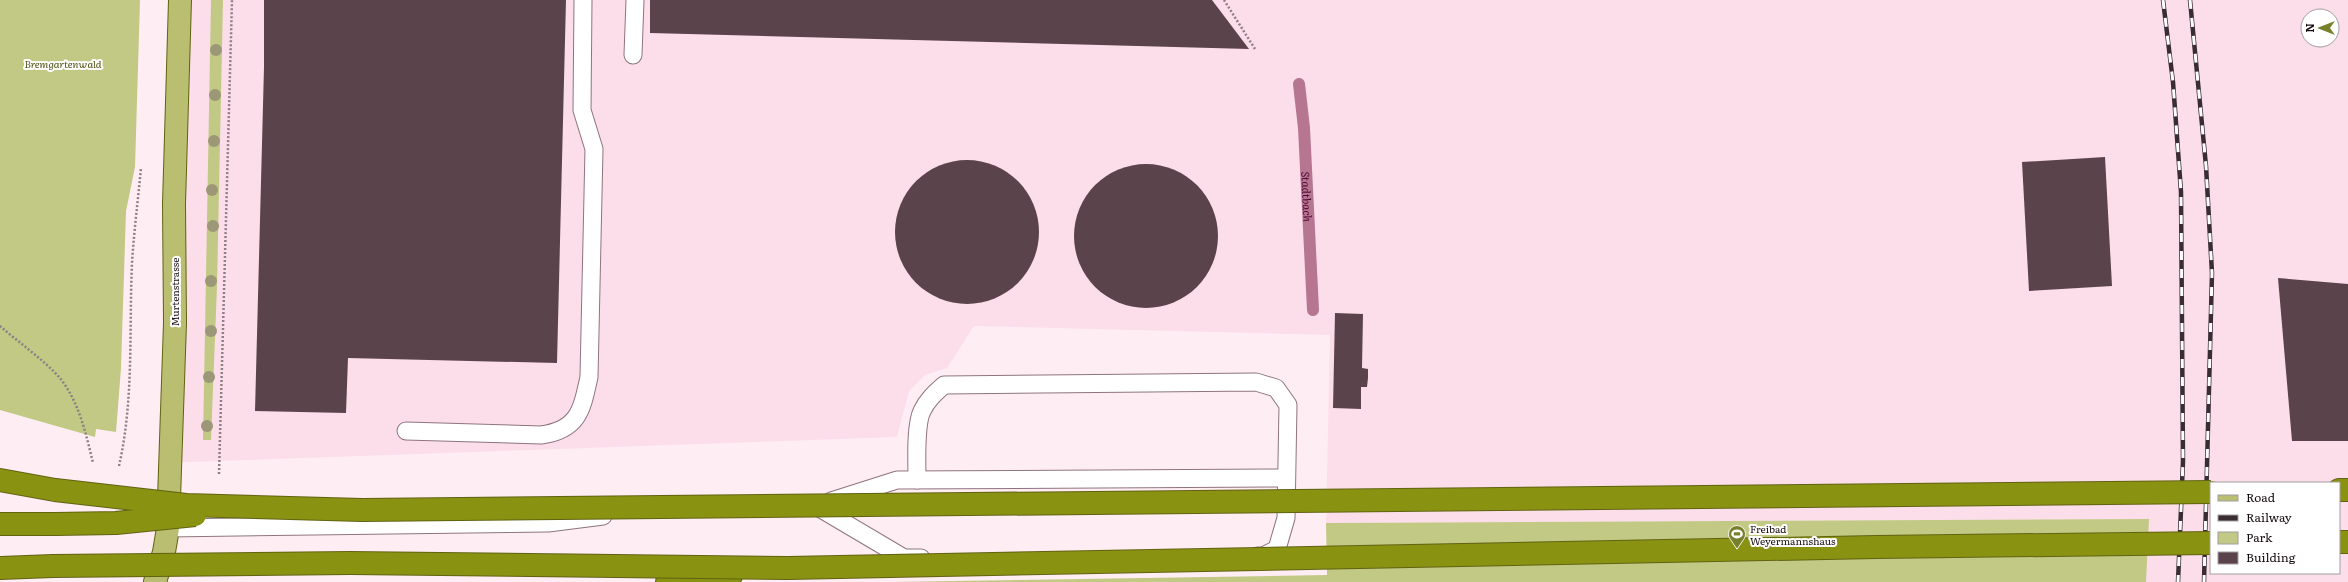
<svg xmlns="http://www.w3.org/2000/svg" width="2348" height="582" font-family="Literata,serif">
<rect width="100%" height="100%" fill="#ffedf4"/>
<!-- built -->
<path fill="#fcdeea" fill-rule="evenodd" d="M184,0H2348V582H2146L2148,519L1326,523L1330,335L974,326L947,368L925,375L909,391L897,437L163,463ZM2308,16H2332V40H2308ZM2211,483H2339V573H2211Z"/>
<!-- green -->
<g fill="#c1c985">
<path d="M0,0H140L135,167L126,211L121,368L116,432L96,429L95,437L0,410Z"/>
<path d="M211,0H223L217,286L211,440H203Z"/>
<path d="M2149,519L2146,582H890L1327,575L1326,523Z"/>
</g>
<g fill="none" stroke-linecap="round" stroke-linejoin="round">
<!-- stream -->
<path stroke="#b67692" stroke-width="12" id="s1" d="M1299,84L1304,128L1313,310"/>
</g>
<!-- building -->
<g fill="#5b434c">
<path d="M264,0H566L557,363L348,358L346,413L255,411L264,67Z"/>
<path d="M650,0H1212L1249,49L650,33Z"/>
<path d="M2105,157L2112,286L2029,291L2022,162Z"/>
<circle cx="967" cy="232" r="72"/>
<circle cx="1146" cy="236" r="72"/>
<path d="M2278,278L2348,284V441H2292Z"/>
<path d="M1335,313L1363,314L1362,368L1368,369V378L1367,387H1361V409L1333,408Z"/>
</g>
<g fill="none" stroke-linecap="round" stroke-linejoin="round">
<defs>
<g id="lane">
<path d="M633,55L635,0"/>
<path d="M406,431L541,435C579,430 582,409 589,377L594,149L582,110L583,0"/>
<path d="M917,480C917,463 915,425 922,411C927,400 935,393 944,385L1256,382L1276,388L1288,405L1286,518L1277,549L1263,556H1257"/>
<path d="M831,501L897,480L1285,478"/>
<path d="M816,506L904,558H921"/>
<path d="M168,528L548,523L603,516"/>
</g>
<path id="primary" d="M155,582L164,552L168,528L175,323L174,204L180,0"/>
<g id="highway">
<path d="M0,480L55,490"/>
<path d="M2339,490H2348"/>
<path d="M0,524H55"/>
<path d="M2339,542H2348"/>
<path d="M0,568L53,566"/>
<path d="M667,582L732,574"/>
</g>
</defs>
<!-- lane casing -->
<use href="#lane" stroke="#8e747f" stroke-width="19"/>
<!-- primary casing -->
<use href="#primary" stroke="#616311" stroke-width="24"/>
<!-- highway casing -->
<use href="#highway" stroke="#616311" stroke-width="24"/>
<!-- path -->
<g stroke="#8d7f85" stroke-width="2.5" stroke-dasharray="2 2" stroke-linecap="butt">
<path d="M1224,0L1255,49"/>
<path d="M0,326C18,342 44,360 59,377C79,401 86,434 93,463"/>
<path d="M119,466C134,400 129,330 132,263C134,231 138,200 141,168"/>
<path d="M219,474L232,0"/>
</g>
<!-- lane -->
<use href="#lane" stroke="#fff" stroke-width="17"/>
<!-- primary -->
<use href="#primary" stroke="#b9be71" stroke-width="22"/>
<!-- highway -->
<use href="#highway" stroke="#8a9212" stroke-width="22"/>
<defs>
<g id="rail">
<path d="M2163,0L2173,82L2181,192L2183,461L2178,582"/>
<path d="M2190,0L2206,166L2212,273L2204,582"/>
</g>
</defs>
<!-- rail casing -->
<use href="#rail" stroke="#392d32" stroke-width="4.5"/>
<!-- rail -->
<use href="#rail" stroke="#fff" stroke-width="3" stroke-dasharray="9" stroke-linecap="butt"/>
<defs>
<g id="highway-bridge">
<path d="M55,490L186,505L362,510L2211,492"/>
<path d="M55,524L116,523L195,515"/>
<path d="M53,566L350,563L788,568L1876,547L2211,543"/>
</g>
</defs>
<!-- highway-bridge casing -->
<use href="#highway-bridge" stroke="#616311" stroke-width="24" stroke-linecap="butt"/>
<!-- highway-bridge -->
<use href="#highway-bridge" stroke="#8a9212" stroke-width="22"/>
</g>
<!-- trees -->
<g fill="#9c9776">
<circle cx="216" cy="50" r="6"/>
<circle cx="215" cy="95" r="6"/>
<circle cx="214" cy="141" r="6"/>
<circle cx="212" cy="190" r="6"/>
<circle cx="213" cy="226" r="6"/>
<circle cx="211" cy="281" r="6"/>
<circle cx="211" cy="331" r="6"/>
<circle cx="209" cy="377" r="6"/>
<circle cx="207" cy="426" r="6"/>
</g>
<!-- icons -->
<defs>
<symbol id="stadium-pin" viewBox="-11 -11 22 30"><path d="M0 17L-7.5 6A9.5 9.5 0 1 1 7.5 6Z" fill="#79802b" stroke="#fff"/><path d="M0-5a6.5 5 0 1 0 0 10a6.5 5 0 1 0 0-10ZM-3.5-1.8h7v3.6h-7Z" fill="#fff"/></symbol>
</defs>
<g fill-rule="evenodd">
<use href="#stadium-pin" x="1727" y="524" width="20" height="27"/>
</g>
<g text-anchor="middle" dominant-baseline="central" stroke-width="4" stroke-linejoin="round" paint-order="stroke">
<!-- park labels -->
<g font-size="10" font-style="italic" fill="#4b500e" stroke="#fff">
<text x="63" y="63">Bremgartenwald</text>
</g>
<!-- street labels -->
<g font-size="10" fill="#160c10" stroke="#fff">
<text transform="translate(174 292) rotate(-90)">Murtenstrasse</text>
</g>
<!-- poi labels -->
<g font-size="10" fill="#160c10" stroke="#fff" text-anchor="start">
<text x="1750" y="528">Freibad<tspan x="1750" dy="12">Weyermannshaus</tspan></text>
</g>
<!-- water labels -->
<g font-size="11" font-style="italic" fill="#520632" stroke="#fff">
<text stroke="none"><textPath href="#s1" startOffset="113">Stadtbach</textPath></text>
</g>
</g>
<!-- legend -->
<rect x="2210" y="482" width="130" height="92" fill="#ffffff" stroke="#a29e9f"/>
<rect x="2218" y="495" width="20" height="6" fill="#b9be71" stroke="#a29e9f"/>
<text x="2246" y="502" font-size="12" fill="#160c10">Road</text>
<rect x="2218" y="515" width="20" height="6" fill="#392d32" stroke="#a29e9f"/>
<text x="2246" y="522" font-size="12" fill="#160c10">Railway</text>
<rect x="2218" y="532" width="20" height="12" fill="#c1c985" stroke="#a29e9f"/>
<text x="2246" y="542" font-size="12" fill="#160c10">Park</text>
<rect x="2218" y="552" width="20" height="12" fill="#5b434c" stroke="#a29e9f"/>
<text x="2246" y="562" font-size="12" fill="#160c10">Building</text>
<!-- north arrow -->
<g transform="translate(2320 28) rotate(270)"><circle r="19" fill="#ffffff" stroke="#a29e9f"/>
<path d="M0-3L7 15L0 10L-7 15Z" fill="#79802b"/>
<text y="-6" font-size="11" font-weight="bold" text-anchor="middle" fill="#160c10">N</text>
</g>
</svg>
